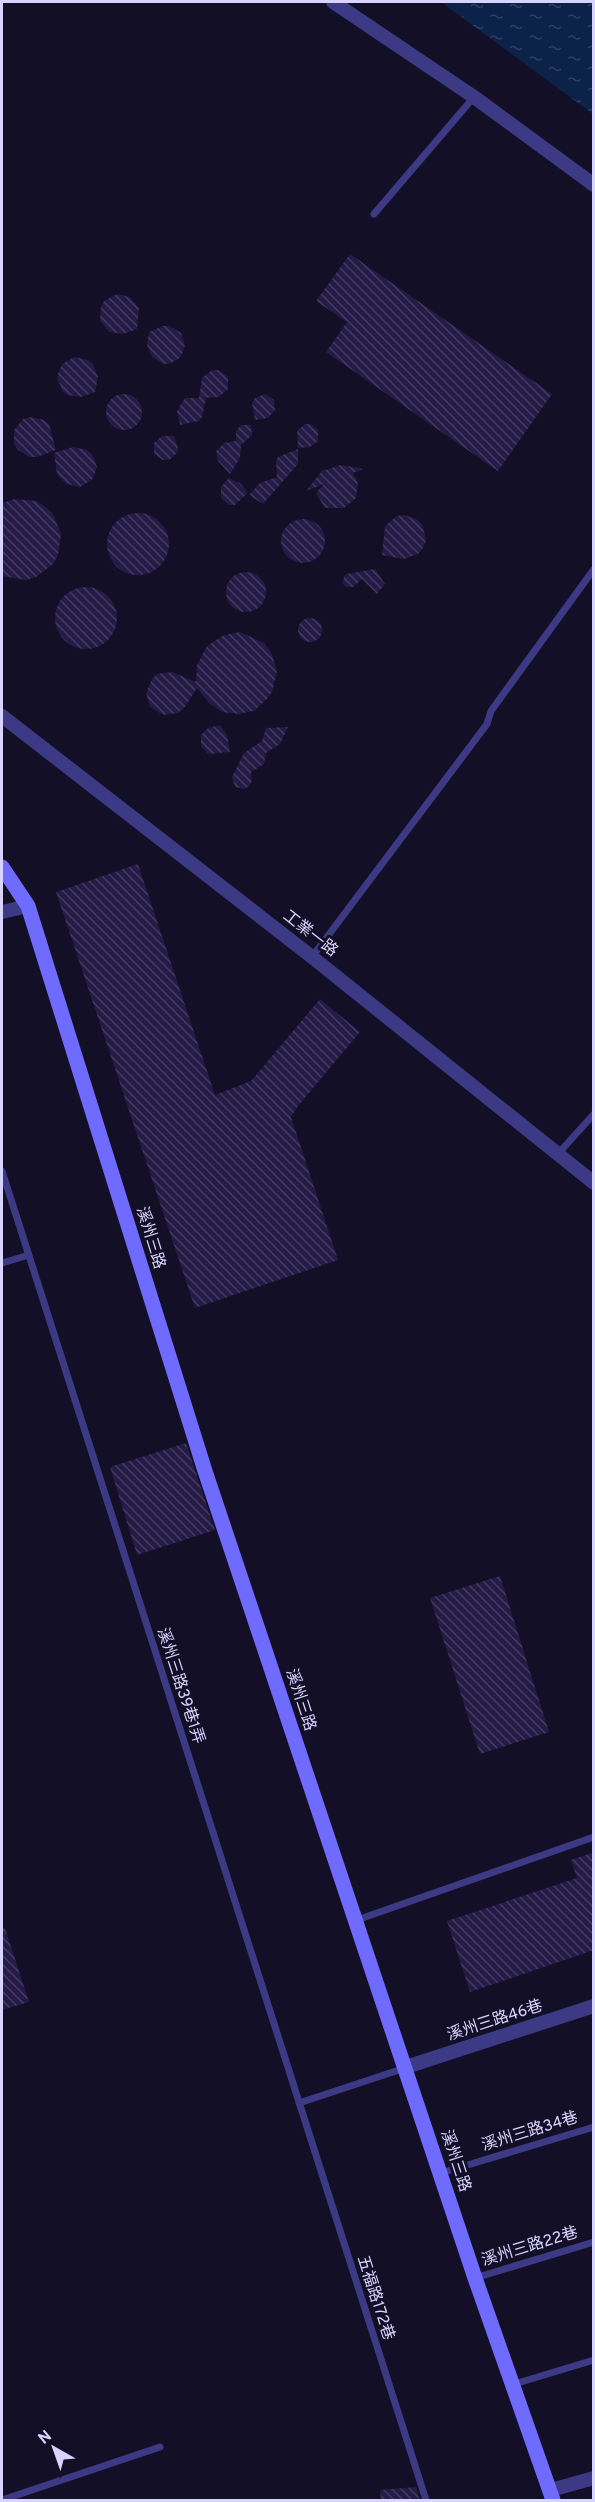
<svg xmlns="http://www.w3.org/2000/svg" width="595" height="2502" font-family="Overpass,'Noto Sans TC',sans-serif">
<defs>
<pattern id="water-ripples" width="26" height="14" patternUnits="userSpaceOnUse" patternTransform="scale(1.5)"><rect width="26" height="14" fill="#0c2248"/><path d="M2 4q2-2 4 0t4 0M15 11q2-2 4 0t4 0" fill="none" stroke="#2f4163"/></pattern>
<pattern id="building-back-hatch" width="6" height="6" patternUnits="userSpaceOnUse" patternTransform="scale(1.5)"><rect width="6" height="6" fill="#241b47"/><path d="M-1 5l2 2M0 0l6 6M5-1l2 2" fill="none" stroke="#433b63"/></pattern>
</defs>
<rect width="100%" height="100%" fill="#130f26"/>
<!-- water -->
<path fill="url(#water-ripples)" d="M441,2H593V114Z"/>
<!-- building -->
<g fill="url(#building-back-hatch)">
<path d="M350,254L552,394L498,471L326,352L347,322L316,301Z"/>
<path d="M117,294L130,297L139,308L137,329L123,334L109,332L100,321L101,307L104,301Z"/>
<path d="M163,326H169L181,333L185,345L181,357L170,364H163L152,357L147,345L149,332Z"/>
<path d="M74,357L88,360L93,364L98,377L95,392L81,397L67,395L62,390L57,377L62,364Z"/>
<path d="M212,370H218L228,377V389L219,397L204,398H206L202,417L199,421L180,425L177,411L185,398H199L202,378Z"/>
<circle cx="124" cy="412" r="18"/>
<path d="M265,394L274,400L275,410L268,418L255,420L252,403L255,398Z"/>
<path d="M30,417L44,420L49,424L56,450L37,457H29L18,450L14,444V430L23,419Z"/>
<path d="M305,424H310L318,430V441L310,447L298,448L297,431Z"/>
<path d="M241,425H251L252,435L241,445L240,458L230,474L218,461L216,451L224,443L236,441V431Z"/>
<path d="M162,436H174L178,448L177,453L169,460H163L154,454V443Z"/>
<path d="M73,447L87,450L92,454L97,467L92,480L80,487L66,484L57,474L54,453Z"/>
<path d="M298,449V464L263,504L249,495L260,483L277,477L276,461L278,457Z"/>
<path d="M341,465L363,469L353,473L358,483L356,498L344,508H325L316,493L324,484L306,491L322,471Z"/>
<path d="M229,478L240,483L248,493L235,505H229L221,498V487Z"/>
<path d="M15,499L36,501L46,507L53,514L61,534L58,555L53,564L36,577L26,580L2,576V503Z"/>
<circle cx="138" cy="544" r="31"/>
<path d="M404,515L418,520L423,526L426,541L423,548L418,554L404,559L382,555L385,526L397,516Z"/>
<circle cx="303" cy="541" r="22"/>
<path d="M375,569L385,584L377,594L362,579L353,587H346L343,584L344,576L347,574Z"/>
<circle cx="246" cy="592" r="20"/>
<circle cx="86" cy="618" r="31"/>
<circle cx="310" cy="630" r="12"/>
<path d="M240,632L264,643L271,652L277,671L272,692L266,700L254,711L238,714L222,712L209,703L197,688L184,708L178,713L163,715L150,707L146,693L152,679L157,674L172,672L196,682L197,665L207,646L224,635Z"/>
<path d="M220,725L227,735L230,752L208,754L201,746V735L208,728Z"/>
<path d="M288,727L280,744L266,753L264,764L251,772L252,781L249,786L245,789L235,787L232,777L244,753L262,741L266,728Z"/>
<path d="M138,864L215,1095L251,1081L320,999L360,1032L298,1106L291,1117L338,1260L195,1308L56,892Z"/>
<path d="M186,1443L215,1530L137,1555L110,1467Z"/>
<path d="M500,1576L549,1732L480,1754L430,1598Z"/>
<path d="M594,1852V1950L470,1992L447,1921L577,1878L571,1860Z"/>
<path d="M5,1928L29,2002L2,2010V1929Z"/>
<path d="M416,2487L420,2500H381L380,2490Z"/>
</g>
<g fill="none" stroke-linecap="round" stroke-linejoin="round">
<!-- lane -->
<g stroke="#3d3a85" stroke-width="7">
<path d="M374,214L474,97"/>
<path d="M312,957L487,724L491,711L594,569"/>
<path d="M557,1155L594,1114"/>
<path d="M2,1171L426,2500"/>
<path d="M2,1263L29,1255"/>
<path d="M354,1921L594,1837"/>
<path d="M299,2103L405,2068"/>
<path d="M441,2173L594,2127"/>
<path d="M475,2278L594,2242"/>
<path d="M511,2385L594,2360"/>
<path d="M2,2500L160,2447"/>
</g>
<!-- street -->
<g stroke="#3d3a85" stroke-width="14">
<path d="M333,2L474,97L594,185"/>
<path d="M2,716L312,957L594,1183"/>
<path d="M2,912L28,906"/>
<path d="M406,2067L594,2006"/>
<path d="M551,2490L594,2478"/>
</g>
<!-- secondary -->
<path stroke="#6f6bff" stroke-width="15" d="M2,867L28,906L205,1471L475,2278L553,2500"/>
</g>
<g text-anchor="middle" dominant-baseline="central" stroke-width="6" stroke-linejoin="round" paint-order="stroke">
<!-- street labels -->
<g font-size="16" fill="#d9d4ff" stroke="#130f26">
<text transform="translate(310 934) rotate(38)">工業一路</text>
<text transform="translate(150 1238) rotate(73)">溪州三路</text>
<text transform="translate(180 1686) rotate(72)">溪州三路39巷1弄</text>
<text transform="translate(300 1700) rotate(72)">溪州三路</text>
<text transform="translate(495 2021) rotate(-18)">溪州三路46巷</text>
<text transform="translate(530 2132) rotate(-17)">溪州三路34巷</text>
<text transform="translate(455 2161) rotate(72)">溪州三路</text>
<text transform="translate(530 2247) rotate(-17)">溪州三路22巷</text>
<text transform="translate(375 2298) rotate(72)">五福路172巷</text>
</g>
</g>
<!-- border -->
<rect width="595" height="2502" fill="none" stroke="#d9d4ff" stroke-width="6"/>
<!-- north arrow -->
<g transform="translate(54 2448) rotate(320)" stroke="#130f26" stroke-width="4.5" paint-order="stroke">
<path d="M0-4.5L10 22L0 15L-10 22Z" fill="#d9d4ff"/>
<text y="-9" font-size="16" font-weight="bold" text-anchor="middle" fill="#d9d4ff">N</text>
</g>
</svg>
